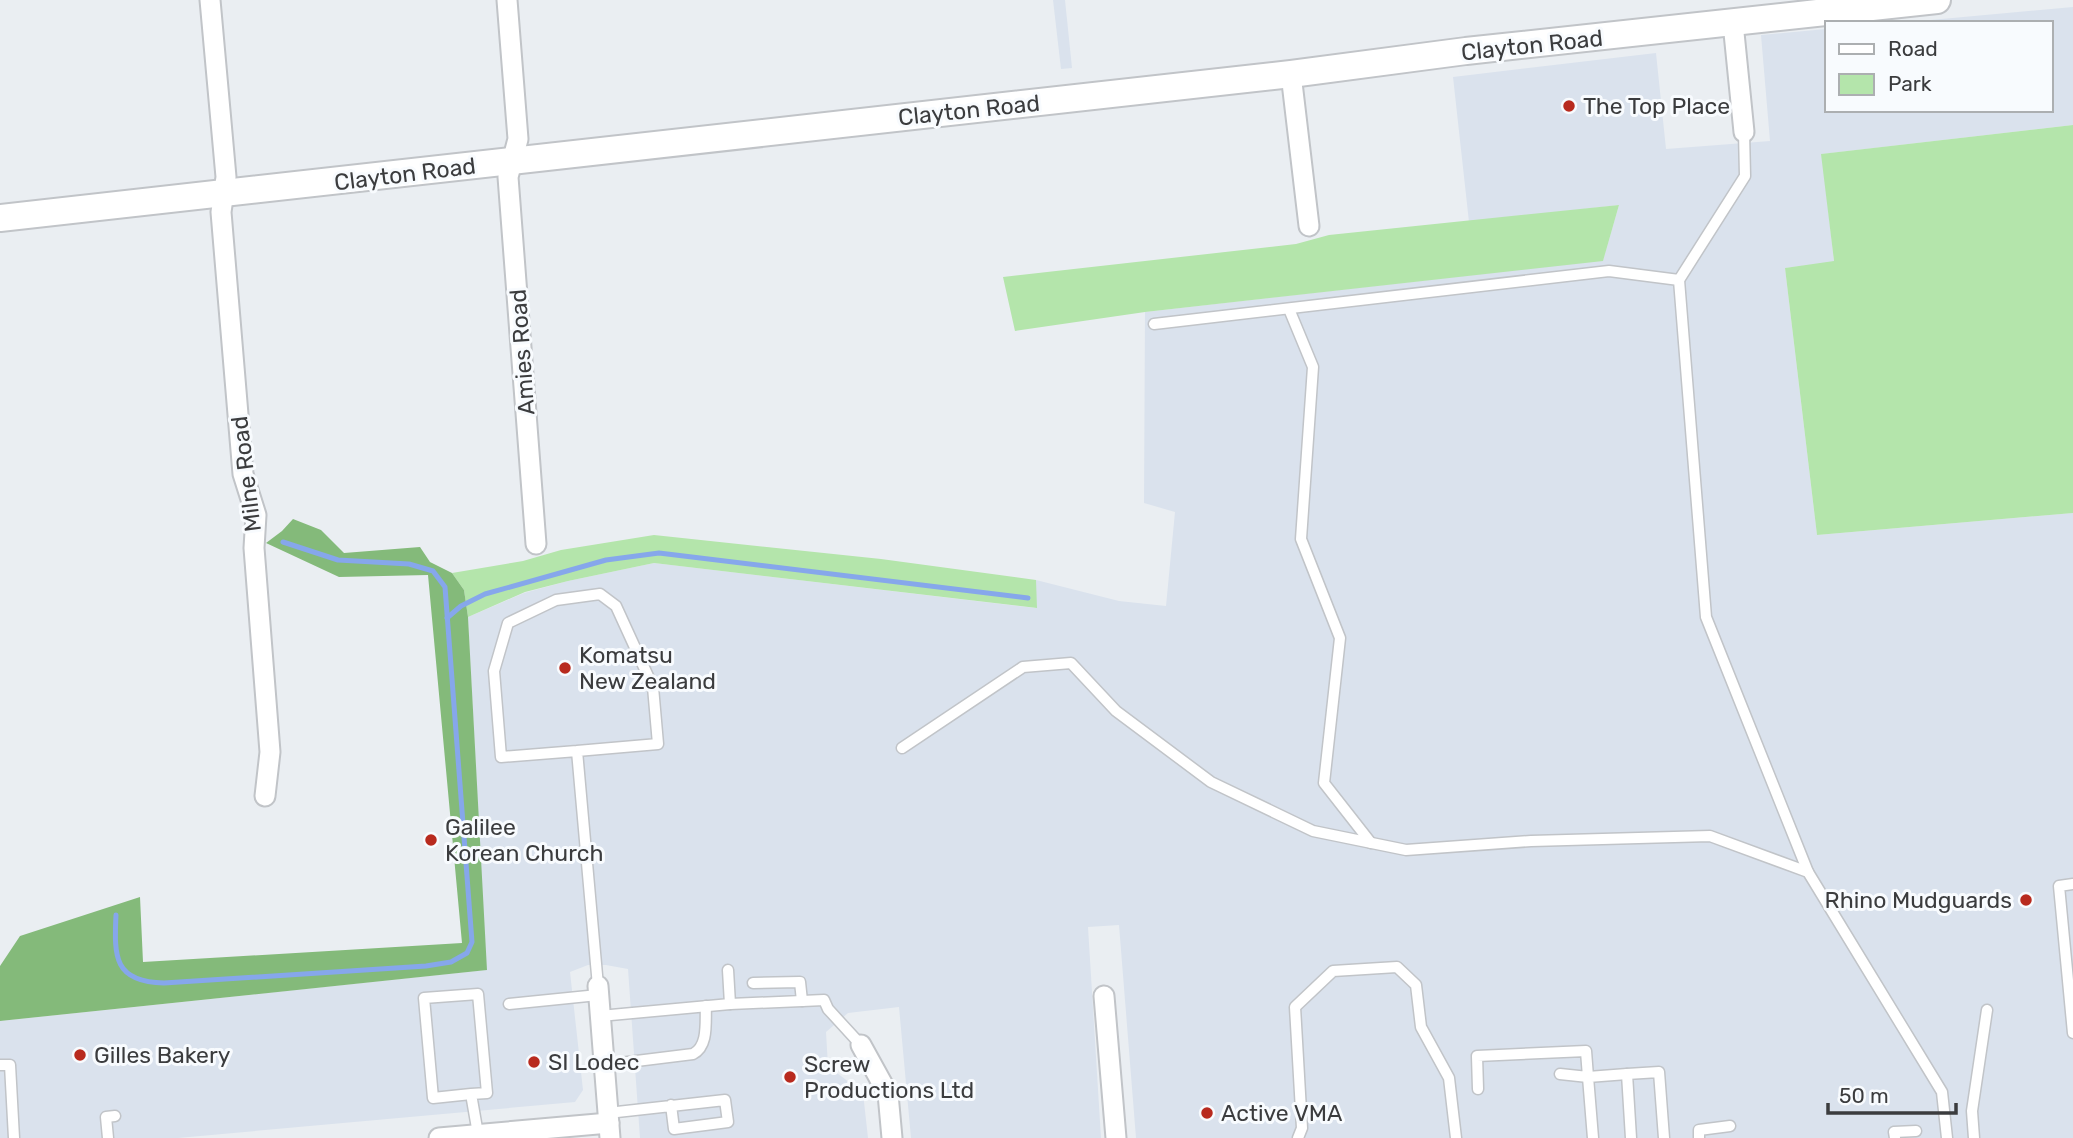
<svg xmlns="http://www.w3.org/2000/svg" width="2073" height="1138" font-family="Rubik,sans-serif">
<rect width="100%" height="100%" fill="#eaeef2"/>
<!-- built -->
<g fill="#dae2ed">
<path d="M1053,0H1065L1072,68L1061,69Z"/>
<path d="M2073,7V125L1822,154L1834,262L1785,268L1817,535L2073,513V1138H1136L1119,925L1088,927L1101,1138H911L899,1007L848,1013L826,1032L828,1066L863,1093L868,1138H640L628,969L606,965H588L570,972L583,1090L575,1102L178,1138H0V1021L486,970L468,617L524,593L568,581L654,563L1036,608V580L1119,601L1166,606L1175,512L1144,503L1145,312L1603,260L1619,205L1469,222L1453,77L1656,53L1666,149L1770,141L1761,35L1826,29V110H2050V23H1898Z"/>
</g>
<!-- green -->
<g fill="#b4e5ab">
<path d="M2073,125V513L1817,535L1785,268L1834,261L1821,154Z"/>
<path d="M1619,205L1603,261L1145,312L1015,331L1003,277L1296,244L1329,235Z"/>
<path d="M654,535L881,559L1036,580L1037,608L654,563L568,581L525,592L468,617L464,590L452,573L523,561L561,550Z"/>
</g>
<!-- forest -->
<path fill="#84ba7a" d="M293,519L321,530L344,553L420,547L430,562L452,573L464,590L468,617L487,970L0,1021V966L20,936L140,897L143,962L462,943L428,575L339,577L266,543L282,531Z"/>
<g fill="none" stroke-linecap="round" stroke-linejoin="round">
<!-- stream -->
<g stroke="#86a7eb" stroke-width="5">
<path d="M447,618L461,606L485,594L606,560L659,553L1028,598"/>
<path d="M116,915C114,957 114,982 164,983L426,966L451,962L467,953L472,942L445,587L433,571L409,564L338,560L283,542"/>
</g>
<defs>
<g id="service">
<path d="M1679,280L1745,176L1744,132"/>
<path d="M1289,309L1313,367L1301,539L1340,638L1324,783L1371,843"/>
<path d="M1154,324L1609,271L1679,280L1706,617L1808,872"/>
<path d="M902,748L1023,667L1071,663L1116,711L1211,782L1313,831L1406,850L1531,841L1710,836L1808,872L1942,1092L1947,1138"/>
<path d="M577,751L658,744L653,687L616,606L600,594L556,600L508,623L494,671L501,757L577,751L598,986"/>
<path d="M2073,884L2059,886L2073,1033"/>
<path d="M802,1001L824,1000L828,1009L861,1045"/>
<path d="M509,1004L598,995"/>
<path d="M730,1004L802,1001L800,982L753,983"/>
<path d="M600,1016L730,1004L728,970"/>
<path d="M0,1065H10L14,1138"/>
<path d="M604,1065L693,1054C709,1046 705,1021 706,1006"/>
<path d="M1478,1089L1477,1056L1586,1051L1588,1077L1560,1074"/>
<path d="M471,1094L433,1098L424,998L478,994L487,1093L471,1094L478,1134"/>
<path d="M608,1113L725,1100L728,1122L674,1129L671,1105"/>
<path d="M108,1138L106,1117L115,1116"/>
<path d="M1298,1138L1302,1128L1295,1007L1333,971L1397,967L1416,985L1421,1027L1449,1078L1456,1138"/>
<path d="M1593,1138L1588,1077L1627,1074"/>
<path d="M1631,1138L1627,1074L1659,1072L1664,1138"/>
<path d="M1699,1138V1130L1730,1126"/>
<path d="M1895,1138L1894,1132L1916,1131"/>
<path d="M1974,1138L1972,1111L1987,1010"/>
</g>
<g id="minor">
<path d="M210,0L226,177L221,212L243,474L256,515L254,548L270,752L265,796"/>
<path d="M507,0L518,139L508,177L536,544"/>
<path d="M1733,23L1744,132"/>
<path d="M1291,74L1309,226"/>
<path d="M598,986L610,1138"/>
<path d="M1104,996L1116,1138"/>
<path d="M861,1045L888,1094L892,1138"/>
<path d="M439,1138L609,1123"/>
</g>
<path id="secondary" d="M0,218L1291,74L1466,51L1937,0"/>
</defs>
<!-- service casing -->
<use href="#service" stroke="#c1c4c8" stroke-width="13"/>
<!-- minor casing -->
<use href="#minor" stroke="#c1c4c8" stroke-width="23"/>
<!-- secondary casing -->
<use href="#secondary" stroke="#c1c4c8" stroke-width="30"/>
<!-- service -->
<use href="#service" stroke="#fff" stroke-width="10"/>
<!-- minor -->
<use href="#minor" stroke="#fff" stroke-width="19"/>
<!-- secondary -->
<use href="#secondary" stroke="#fff" stroke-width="26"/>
</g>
<!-- markers -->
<g fill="#b82a1e" stroke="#f8fbfe" stroke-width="2.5">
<circle cx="1569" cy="106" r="7"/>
<circle cx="565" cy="668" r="7"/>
<circle cx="431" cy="840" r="7"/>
<circle cx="2026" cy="900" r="7"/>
<circle cx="80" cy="1055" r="7"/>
<circle cx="534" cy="1062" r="7"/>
<circle cx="790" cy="1077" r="7"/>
<circle cx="1207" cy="1113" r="7"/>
</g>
<g text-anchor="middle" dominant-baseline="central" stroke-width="6" stroke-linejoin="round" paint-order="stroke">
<!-- street labels -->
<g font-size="23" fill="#3b3c3e" stroke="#f8fbfe">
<text transform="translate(1532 45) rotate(-6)">Clayton Road</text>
<text transform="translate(969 110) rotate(-6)">Clayton Road</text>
<text transform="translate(405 174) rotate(-7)">Clayton Road</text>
<text transform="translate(522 352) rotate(-94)">Amies Road</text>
<text transform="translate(246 474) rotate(-97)">Milne Road</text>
</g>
<!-- poi labels -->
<g font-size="23" fill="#3b3c3e" stroke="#f8fbfe" text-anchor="start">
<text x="1583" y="106">The Top Place</text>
<text x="579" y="655">Komatsu<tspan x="579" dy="26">New Zealand</tspan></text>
<text x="445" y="827">Galilee<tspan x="445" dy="26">Korean Church</tspan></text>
<text x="2012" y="900" text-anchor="end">Rhino Mudguards</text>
<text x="94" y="1055">Gilles Bakery</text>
<text x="548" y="1062">SI Lodec</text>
<text x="804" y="1064">Screw<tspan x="804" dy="26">Productions Ltd</tspan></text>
<text x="1221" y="1113">Active VMA</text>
</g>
</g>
<!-- legend -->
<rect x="1825" y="21" width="228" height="91" fill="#f8fbfe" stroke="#acafb1" stroke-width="2"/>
<rect x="1839" y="44" width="35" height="10" fill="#ffffff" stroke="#acafb1" stroke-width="2"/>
<text x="1888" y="56" font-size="21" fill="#3b3c3e">Road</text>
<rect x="1839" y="74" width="35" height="21" fill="#b4e5ab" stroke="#acafb1" stroke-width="2"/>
<text x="1888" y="91" font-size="21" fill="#3b3c3e">Park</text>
<!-- scale -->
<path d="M1828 1103v10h128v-10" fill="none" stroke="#3b3c3e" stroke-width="3.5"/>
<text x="1839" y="1103" font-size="21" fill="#3b3c3e" stroke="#f8fbfe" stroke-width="5" paint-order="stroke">50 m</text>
</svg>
